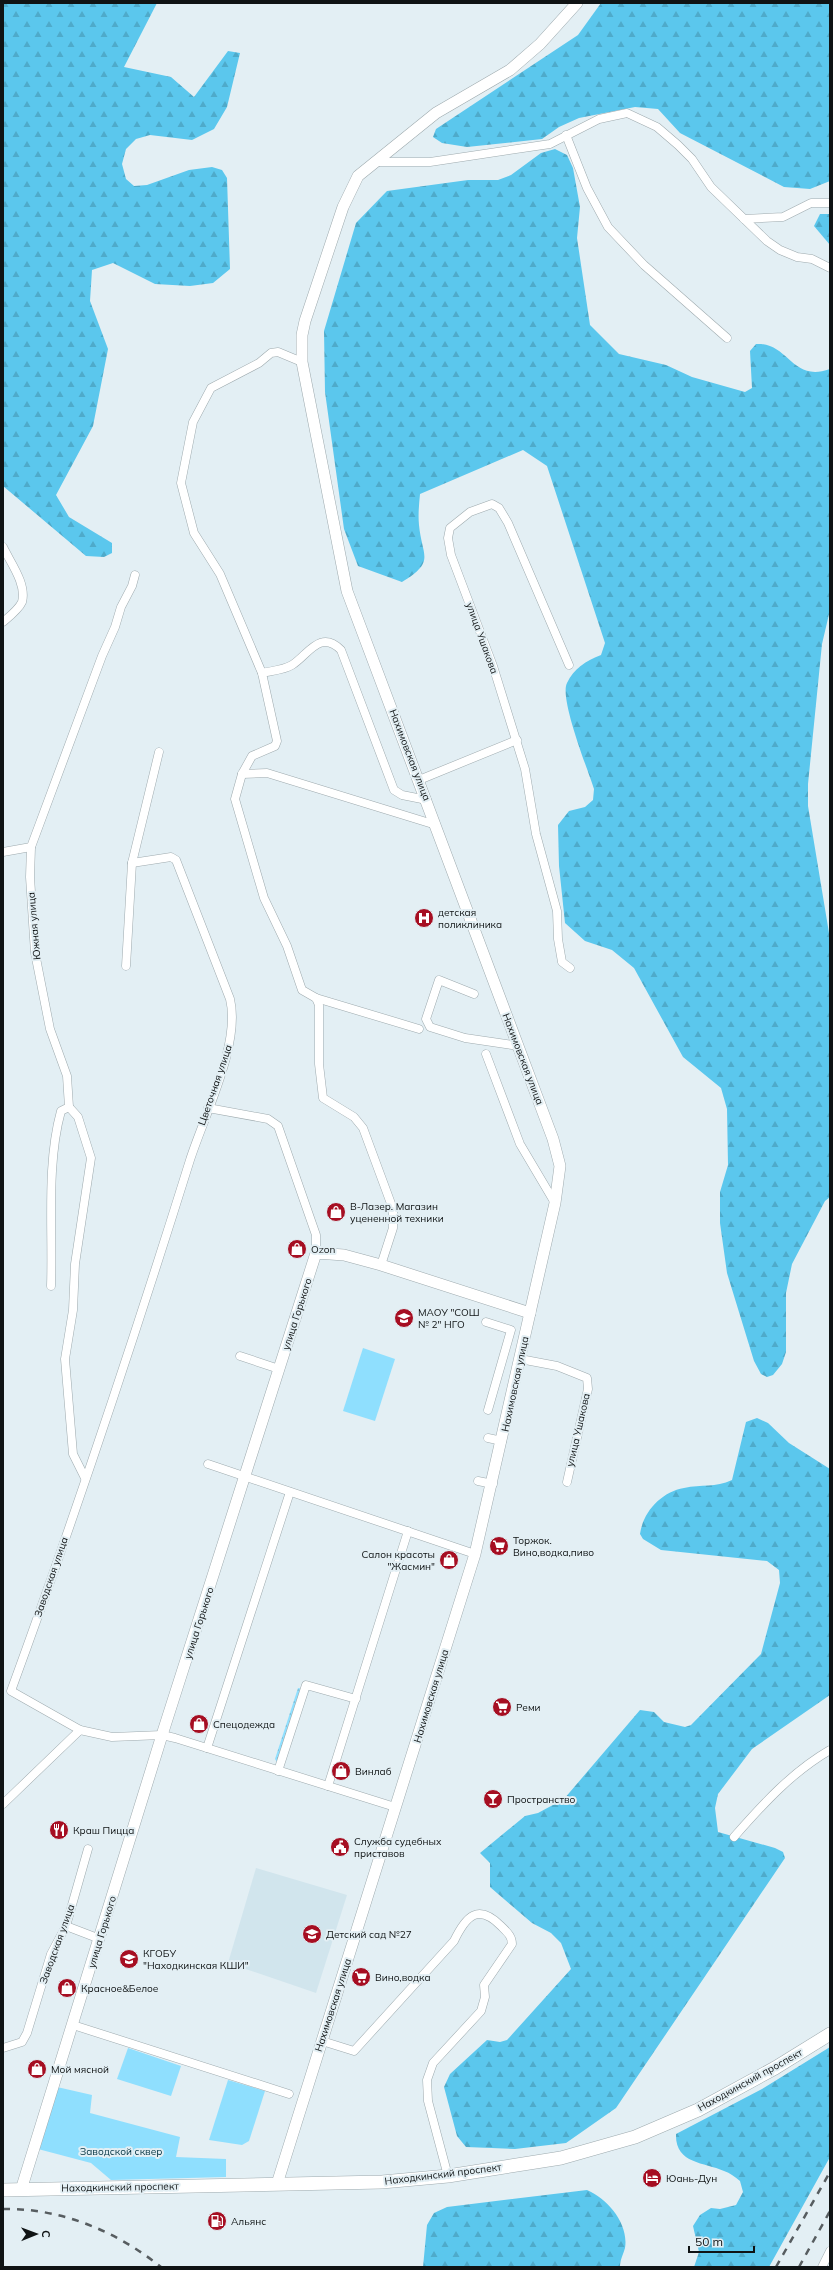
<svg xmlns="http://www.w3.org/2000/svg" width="833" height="2270" font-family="Mulish,sans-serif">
<defs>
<pattern id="grass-dots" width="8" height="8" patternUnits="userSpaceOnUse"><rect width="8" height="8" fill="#8fdffe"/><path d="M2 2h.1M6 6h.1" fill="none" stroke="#7abed9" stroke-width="1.8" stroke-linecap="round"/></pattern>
<pattern id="forest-firs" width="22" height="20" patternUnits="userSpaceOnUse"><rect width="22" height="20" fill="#5bc7ed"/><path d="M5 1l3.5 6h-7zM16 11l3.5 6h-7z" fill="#4eaaca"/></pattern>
</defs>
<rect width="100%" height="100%" fill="#e3eff4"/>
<!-- built -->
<path fill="#d1e5ed" d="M256,1868L347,1895L316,1993L228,1963Z"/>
<!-- grass -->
<path fill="url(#grass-dots)" d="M298,1688L303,1689L277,1762L275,1759Z"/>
<!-- forest -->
<g fill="url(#forest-firs)">
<path d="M3,3H157L124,67L171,77L194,97L228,51L240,53L227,107L214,129L192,140L150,135L136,139L126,149L122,164L126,179L134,186L147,185L189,170L212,167L222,170L227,178L230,269L213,283L190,286L155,284L113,263L92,270L90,301L108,349L93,426L56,495L69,517L112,543V553L104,557L86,556L3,486Z"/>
<path d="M601,3H830V181L810,189L784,187L680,133L658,109L635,107L579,118L559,127L542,139L467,147L442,143L433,137L436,129L578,35Z"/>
<path d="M555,149L567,155L573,168L580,207L577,238L590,325L619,354L666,365L692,377L745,392L752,388L750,351L756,344C789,342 791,383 830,369V610L822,644L808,784V806L830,939V1197L825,1201L792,1264L786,1293V1352L782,1364L773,1375L767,1377L761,1374L754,1361L727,1273L720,1223V1192L728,1165L727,1109L721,1088L683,1057L634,968L612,950L585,941L565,923L559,866L558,825L569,811L585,807L593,800L594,789C588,770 559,698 567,683C574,668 586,661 601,655L605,643L547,466L523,450L420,494C419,504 418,515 419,525C422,557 436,561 402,582L358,566L344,529L325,392L324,331L356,223L387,191L468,180H498L511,175L541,153Z"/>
<path d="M820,214H830V245L814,226Z"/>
<path d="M757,1418L768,1423L789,1443L830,1469V1695L752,1749L718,1794L715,1808L718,1832L775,1848L783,1852L785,1858L616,2108L566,2143L515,2149L466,2147L457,2136L444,2087L450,2074L487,2040L500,2042L507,2040L571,1969L561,1943L551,1933L532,1923L490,1887V1863L480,1853L525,1816L538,1813L564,1799L640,1710L654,1712L664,1722L685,1727L691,1725L761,1654L780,1583L779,1570L767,1561L661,1550L643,1539L640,1534C643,1512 661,1492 684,1488C702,1484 715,1488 732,1480L746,1422Z"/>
<path d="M830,2047V2157L769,2267H694L699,2252L693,2226L700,2215L711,2208L720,2209L736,2205L743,2192L740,2181C735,2177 730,2173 724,2171C704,2162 675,2164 676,2134L762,2089Z"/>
<path d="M587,2190C608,2199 629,2224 625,2248C623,2255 620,2260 620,2267H423L427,2225L434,2213L447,2207Z"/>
</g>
<!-- green -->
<g fill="#8fdffe">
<path d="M363,1348L395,1359L375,1421L343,1411Z"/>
<path d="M128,2048L181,2066L171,2096L117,2079Z"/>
<path d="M228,2080L265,2091L249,2141L242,2145L209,2140Z"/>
<path d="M57,2087L92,2095L90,2113L180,2137L176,2157L226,2159V2177L111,2180L91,2163L38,2149Z"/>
</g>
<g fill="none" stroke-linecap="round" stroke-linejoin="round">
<defs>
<g id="minor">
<path d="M566,135L587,188L608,227L644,265L727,338"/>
<path d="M374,162H430L550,144L599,119L627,113L657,127L678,145L692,159L711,187L767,241L780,250L797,257L812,259L830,268"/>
<path d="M744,219L783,217L811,203H830"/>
<path d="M302,362L278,352L271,353L259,363L211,388L193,422L181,483L194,533L220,574L262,673L277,741L275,746L252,756L242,774L235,799L264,898L287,946L302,990L316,998L319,1005V1064L323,1098L354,1117L363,1128L393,1209V1228L381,1265"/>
<path d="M3,547C10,562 27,584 22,602C19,609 9,617 3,622"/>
<path d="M569,665L508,523L499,508L492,504L470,512L450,528L448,538L451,555L493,666L525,769L536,834L557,911L558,939L562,962L570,968"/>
<path d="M262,673C271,671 284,670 292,665C308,655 320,629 341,650L394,790L402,795L427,800"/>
<path d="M242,774L267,773L436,825"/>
<path d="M419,780L517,740"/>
<path d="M3,852L31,847"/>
<path d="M132,863L171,857L176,860L230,999C241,1044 204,1116 190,1160C134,1339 75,1516 11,1691L80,1730L112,1737L162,1735L175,1738L395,1807"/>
<path d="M126,966L132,863L159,752"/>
<path d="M474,994L439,980L426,1019L430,1027L465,1038L519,1046"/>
<path d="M316,998L419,1029"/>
<path d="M486,1054L520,1144L555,1203"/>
<path d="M69,1107L67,1076L50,1029L35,953L30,877L31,847L102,656L115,627L121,607L132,586L135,575"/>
<path d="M69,1107L78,1117L91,1158L75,1264L73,1310L65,1359L73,1454L85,1478"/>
<path d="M208,1108L268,1119L278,1126L316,1235V1253"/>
<path d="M51,1286C53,1230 46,1165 61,1111L69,1107"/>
<path d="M486,1322L511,1330L488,1410"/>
<path d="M240,1356L279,1369"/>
<path d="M520,1359L557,1366L587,1378L588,1389L567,1482"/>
<path d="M488,1438L502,1441"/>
<path d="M208,1464L475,1554"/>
<path d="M478,1481L493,1484"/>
<path d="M207,1748L290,1492"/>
<path d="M278,1771L306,1685L356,1699"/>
<path d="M328,1786L408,1531"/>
<path d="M3,1804L80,1730"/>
<path d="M734,1837C763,1804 792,1772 830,1750"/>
<path d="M66,1926L100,1939"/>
<path d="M73,2025L289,2094"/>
<path d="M322,2041L354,2051L454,1941C466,1916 478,1903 501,1926C507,1932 512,1936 512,1944L484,1985L485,1997L481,2011L433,2063L427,2080L428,2101L448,2176"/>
<path d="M3,2048L22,2042L27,2033L51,1954L66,1926L88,1849"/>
<path d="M822,2267L830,2251"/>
</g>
<g id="secondary">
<path d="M277,2184L475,1554L555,1203L560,1166L553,1139L347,591L302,362V335L305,321L343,207L358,176L436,113L510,70L540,44L577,3"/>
<path d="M21,2190L162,1735L316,1253L344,1255L381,1265L530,1313"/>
</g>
<path id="primary" d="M3,2190L382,2182L448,2176L561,2158L635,2137L698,2110L775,2068L830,2034"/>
</defs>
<!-- minor casing -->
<use href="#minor" stroke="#9eaaae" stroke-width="9"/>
<!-- secondary casing -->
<use href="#secondary" stroke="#9eaaae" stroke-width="12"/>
<!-- primary casing -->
<use href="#primary" stroke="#9eaaae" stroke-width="14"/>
<!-- minor -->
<use href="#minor" stroke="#fff" stroke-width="8"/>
<!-- secondary -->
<use href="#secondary" stroke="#fff" stroke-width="11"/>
<!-- primary -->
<use href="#primary" stroke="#fff" stroke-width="13"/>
<!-- rail -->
<g stroke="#575d60" stroke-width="2.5" stroke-dasharray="7 7" stroke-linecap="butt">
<path d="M3,2209C61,2208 116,2231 161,2267"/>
<path d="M776,2267L830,2172"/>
<path d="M799,2267L830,2211"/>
</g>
</g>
<!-- icons -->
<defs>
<symbol id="hospital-disc" viewBox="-11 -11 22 22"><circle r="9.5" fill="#a60e22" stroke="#e3eff4"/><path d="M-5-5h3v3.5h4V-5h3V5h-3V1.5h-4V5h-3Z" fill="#fff"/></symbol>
<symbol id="shop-disc" viewBox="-11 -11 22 22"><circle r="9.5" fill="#a60e22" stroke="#e3eff4"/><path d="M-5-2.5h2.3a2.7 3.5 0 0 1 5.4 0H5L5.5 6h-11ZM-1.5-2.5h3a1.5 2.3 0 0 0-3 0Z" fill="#fff"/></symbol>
<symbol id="school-disc" viewBox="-11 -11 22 22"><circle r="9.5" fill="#a60e22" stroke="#e3eff4"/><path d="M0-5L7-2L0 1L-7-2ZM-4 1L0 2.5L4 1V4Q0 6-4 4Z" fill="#fff"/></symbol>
<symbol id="supermarket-disc" viewBox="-11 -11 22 22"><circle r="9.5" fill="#a60e22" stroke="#e3eff4"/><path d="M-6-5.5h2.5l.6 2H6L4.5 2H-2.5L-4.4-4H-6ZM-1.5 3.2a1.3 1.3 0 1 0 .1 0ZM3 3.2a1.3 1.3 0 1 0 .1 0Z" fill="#fff"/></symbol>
<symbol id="bar-disc" viewBox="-11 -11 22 22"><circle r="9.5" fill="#a60e22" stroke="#e3eff4"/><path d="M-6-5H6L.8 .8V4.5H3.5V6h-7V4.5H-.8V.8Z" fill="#fff"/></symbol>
<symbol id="restaurant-disc" viewBox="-11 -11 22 22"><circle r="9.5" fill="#a60e22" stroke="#e3eff4"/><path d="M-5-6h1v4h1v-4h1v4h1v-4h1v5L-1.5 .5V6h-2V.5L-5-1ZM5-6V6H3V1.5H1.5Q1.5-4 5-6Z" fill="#fff"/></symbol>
<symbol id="civic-disc" viewBox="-11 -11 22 22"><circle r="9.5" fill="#a60e22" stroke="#e3eff4"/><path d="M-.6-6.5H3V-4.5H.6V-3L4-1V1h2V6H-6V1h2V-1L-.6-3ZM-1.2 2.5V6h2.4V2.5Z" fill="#fff"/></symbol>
<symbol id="hotel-disc" viewBox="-11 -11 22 22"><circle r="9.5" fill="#a60e22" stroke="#e3eff4"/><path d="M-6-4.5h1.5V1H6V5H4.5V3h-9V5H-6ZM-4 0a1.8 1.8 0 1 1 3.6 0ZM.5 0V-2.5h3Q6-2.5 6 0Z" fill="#fff"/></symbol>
<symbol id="fuel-disc" viewBox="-11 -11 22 22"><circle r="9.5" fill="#a60e22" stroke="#e3eff4"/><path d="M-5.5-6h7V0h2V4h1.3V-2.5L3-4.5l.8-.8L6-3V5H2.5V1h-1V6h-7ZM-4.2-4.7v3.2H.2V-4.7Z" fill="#fff"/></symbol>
</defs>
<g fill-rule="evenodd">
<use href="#hospital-disc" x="413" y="907" width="22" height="22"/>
<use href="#shop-disc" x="325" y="1201" width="22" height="22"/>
<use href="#shop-disc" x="286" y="1238" width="22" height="22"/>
<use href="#school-disc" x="393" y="1307" width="22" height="22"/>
<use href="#supermarket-disc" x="488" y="1535" width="22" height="22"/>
<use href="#shop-disc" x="438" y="1549" width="22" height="22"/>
<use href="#supermarket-disc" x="491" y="1696" width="22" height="22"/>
<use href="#shop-disc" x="188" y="1713" width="22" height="22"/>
<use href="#shop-disc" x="330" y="1760" width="22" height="22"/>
<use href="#bar-disc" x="482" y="1788" width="22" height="22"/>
<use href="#restaurant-disc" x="48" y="1819" width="22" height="22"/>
<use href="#civic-disc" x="329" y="1836" width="22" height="22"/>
<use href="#school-disc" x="301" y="1923" width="22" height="22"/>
<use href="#school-disc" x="118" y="1948" width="22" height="22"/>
<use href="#supermarket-disc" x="350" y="1966" width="22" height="22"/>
<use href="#shop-disc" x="56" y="1977" width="22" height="22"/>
<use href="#shop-disc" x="26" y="2058" width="22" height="22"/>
<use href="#hotel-disc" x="641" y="2167" width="22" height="22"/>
<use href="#fuel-disc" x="206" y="2210" width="22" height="22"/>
</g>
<g text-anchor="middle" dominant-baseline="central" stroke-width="4" stroke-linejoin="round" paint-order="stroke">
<!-- street labels -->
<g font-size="10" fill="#0f1314" stroke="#e3eff4">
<text transform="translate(482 638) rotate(70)">улица Ушакова</text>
<text transform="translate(410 755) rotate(69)">Нахимовская улица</text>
<text transform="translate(34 926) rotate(-95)">Южная улица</text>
<text transform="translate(523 1059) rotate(69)">Нахимовская улица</text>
<text transform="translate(215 1085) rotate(-71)">Цветочная улица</text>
<text transform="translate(297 1314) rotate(-72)">улица Горького</text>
<text transform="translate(515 1384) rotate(-78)">Нахимовская улица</text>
<text transform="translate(578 1430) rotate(-77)">улица Ушакова</text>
<text transform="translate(51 1577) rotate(-71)">Заводская улица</text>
<text transform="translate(199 1623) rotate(-72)">улица Горького</text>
<text transform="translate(431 1696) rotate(-73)">Нахимовская улица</text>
<text transform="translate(102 1932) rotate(-73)">улица Горького</text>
<text transform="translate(57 1944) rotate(-70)">Заводская улица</text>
<text transform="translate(333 2005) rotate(-72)">Нахимовская улица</text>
<text transform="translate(750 2080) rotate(-29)">Находкинский проспект</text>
<text transform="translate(443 2174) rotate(-7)">Находкинский проспект</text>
<text transform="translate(120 2187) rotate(-1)">Находкинский проспект</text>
</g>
<!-- poi labels -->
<g font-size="10" fill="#0f1314" stroke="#e3eff4" text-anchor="start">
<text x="438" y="912">детская<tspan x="438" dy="12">поликлиника</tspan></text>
<text x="350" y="1206">В-Лазер. Магазин<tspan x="350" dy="12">уцененной техники</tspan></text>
<text x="311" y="1249">Ozon</text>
<text x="418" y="1312">МАОУ "СОШ<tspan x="418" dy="12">№ 2" НГО</tspan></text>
<text x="513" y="1540">Торжок.<tspan x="513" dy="12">Вино,водка,пиво</tspan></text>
<text x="435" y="1554" text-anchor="end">Салон красоты<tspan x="435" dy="12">"Жасмин"</tspan></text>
<text x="516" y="1707">Реми</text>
<text x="213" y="1724">Спецодежда</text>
<text x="355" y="1771">Винлаб</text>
<text x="507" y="1799">Пространство</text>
<text x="73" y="1830">Краш Пицца</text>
<text x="354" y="1841">Служба судебных<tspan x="354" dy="12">приставов</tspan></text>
<text x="326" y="1934">Детский сад №27</text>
<text x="143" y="1953">КГОБУ<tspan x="143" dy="12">"Находкинская КШИ"</tspan></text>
<text x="375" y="1977">Вино,водка</text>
<text x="81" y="1988">Красное&amp;Белое</text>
<text x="51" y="2069">Мой мясной</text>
<text x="666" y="2178">Юань-Дун</text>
<text x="231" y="2221">Альянс</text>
</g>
<!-- park labels -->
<g font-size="10" fill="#003140" stroke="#e3eff4">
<text x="121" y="2151">Заводской сквер</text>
</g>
</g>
<!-- border -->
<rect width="833" height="2270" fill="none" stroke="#0f1314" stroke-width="8"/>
<!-- north arrow -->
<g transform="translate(36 2234) rotate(89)" stroke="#e3eff4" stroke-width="3" paint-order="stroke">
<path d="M0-3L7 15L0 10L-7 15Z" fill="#0f1314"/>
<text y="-6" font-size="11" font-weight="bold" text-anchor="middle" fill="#0f1314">С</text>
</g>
<!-- scale -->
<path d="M689 2246v6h65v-6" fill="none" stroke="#0f1314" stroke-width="2"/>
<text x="695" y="2246" font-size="12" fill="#0f1314" stroke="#e3eff4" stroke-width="3" paint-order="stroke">50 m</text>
</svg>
